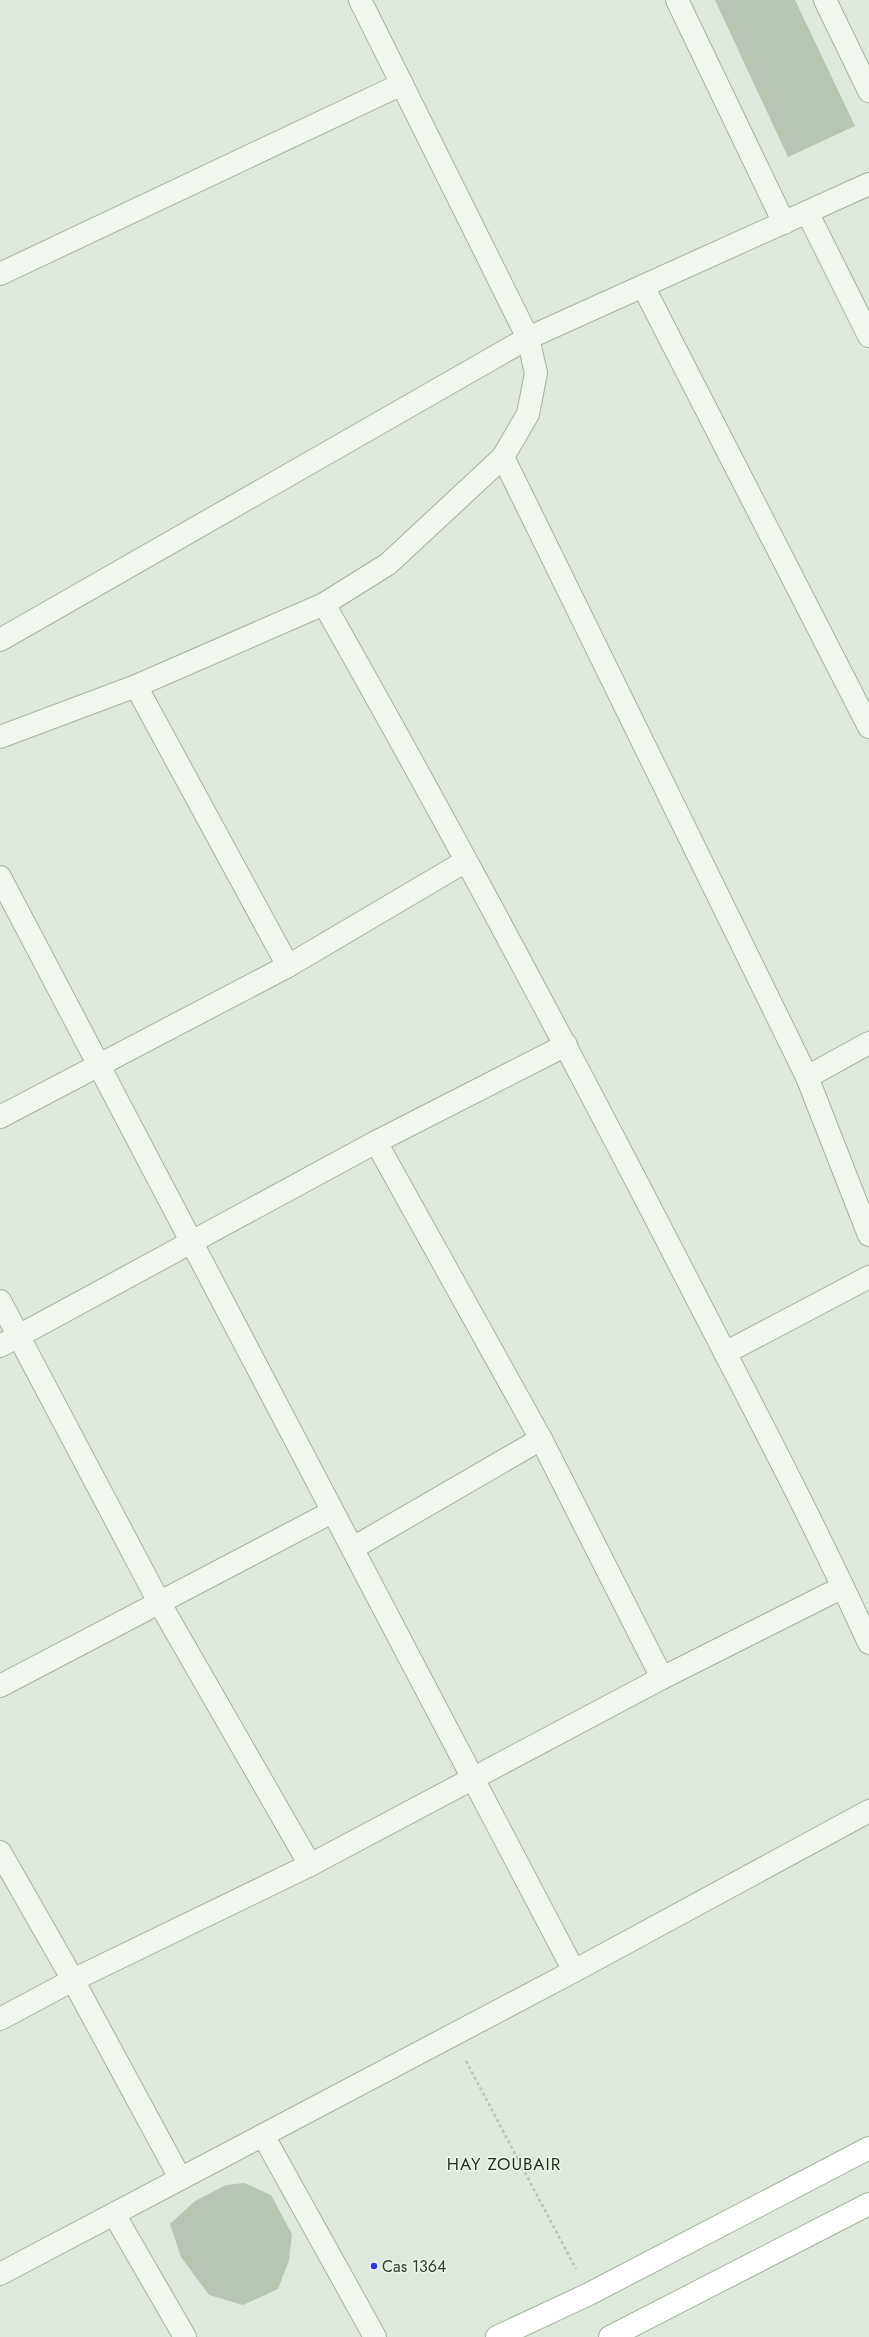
<svg xmlns="http://www.w3.org/2000/svg" width="869" height="2337" font-family="Jost,sans-serif">
<rect width="100%" height="100%" fill="#dfe8dc"/>
<!-- building -->
<g fill="#b7c5b3">
<path d="M715,0H795L855,126L788,157Z"/>
<path d="M244,2183L271,2195L292,2234L289,2260L278,2289L243,2305L209,2295L181,2257L170,2224L195,2201L226,2185Z"/>
</g>
<g fill="none" stroke-linecap="round" stroke-linejoin="round">
<defs>
<g id="minor">
<path d="M677,0L784,223"/>
<path d="M825,0L869,91"/>
<path d="M807,212L869,336"/>
<path d="M0,274L402,84"/>
<path d="M643,286L869,727"/>
<path d="M503,457L807,1077L869,1235"/>
<path d="M324,604C444,816 559,1031 671,1248C738,1379 808,1509 869,1643"/>
<path d="M0,640L528,338L869,184"/>
<path d="M136,686L288,966"/>
<path d="M0,737L136,686L324,604L388,564L503,457L528,414L536,373L528,338L360,0"/>
<path d="M0,877L574,1971"/>
<path d="M807,1077L869,1043"/>
<path d="M0,1117L288,966L466,861"/>
<path d="M376,1142L541,1439L662,1678"/>
<path d="M0,1301L159,1602L310,1865"/>
<path d="M0,1346L376,1142L566,1045"/>
<path d="M725,1353L869,1277"/>
<path d="M353,1548L541,1439"/>
<path d="M0,1686L332,1512"/>
<path d="M0,1852L73,1980L180,2178"/>
<path d="M0,2019L73,1980L310,1865L662,1678L843,1587"/>
<path d="M263,2135L375,2337"/>
<path d="M114,2214L185,2337"/>
<path d="M0,2274L574,1971L869,1811"/>
</g>
<g id="major">
<path d="M497,2337L589,2294L869,2148"/>
<path d="M610,2337L869,2204"/>
</g>
</defs>
<!-- minor casing -->
<use href="#minor" stroke="#a5b2a1" stroke-width="24"/>
<!-- major casing -->
<use href="#major" stroke="#a1b59a" stroke-width="24"/>
<!-- path -->
<path stroke="#bac3b6" stroke-width="2.5" stroke-dasharray="3 3" stroke-linecap="butt" d="M466,2061L576,2269"/>
<!-- minor -->
<use href="#minor" stroke="#f1f6ef" stroke-width="22"/>
<!-- major -->
<use href="#major" stroke="#fff" stroke-width="22"/>
</g>
<!-- markers -->
<circle fill="#3234dc" stroke="#eef6eb" stroke-width="1.5" cx="374" cy="2266" r="4"/>
<g text-anchor="middle" dominant-baseline="central" stroke-width="3" stroke-linejoin="round" paint-order="stroke">
<!-- poi labels -->
<g font-size="16" fill="#2b4024" stroke="#eef6eb" text-anchor="start">
<text x="382" y="2266">Cas 1364</text>
</g>
<!-- neighbourhood labels -->
<g font-size="17" letter-spacing="1" fill="#1c3017" stroke="#eef6eb">
<text x="504" y="2164">HAY ZOUBAIR</text>
</g>
</g>
</svg>
